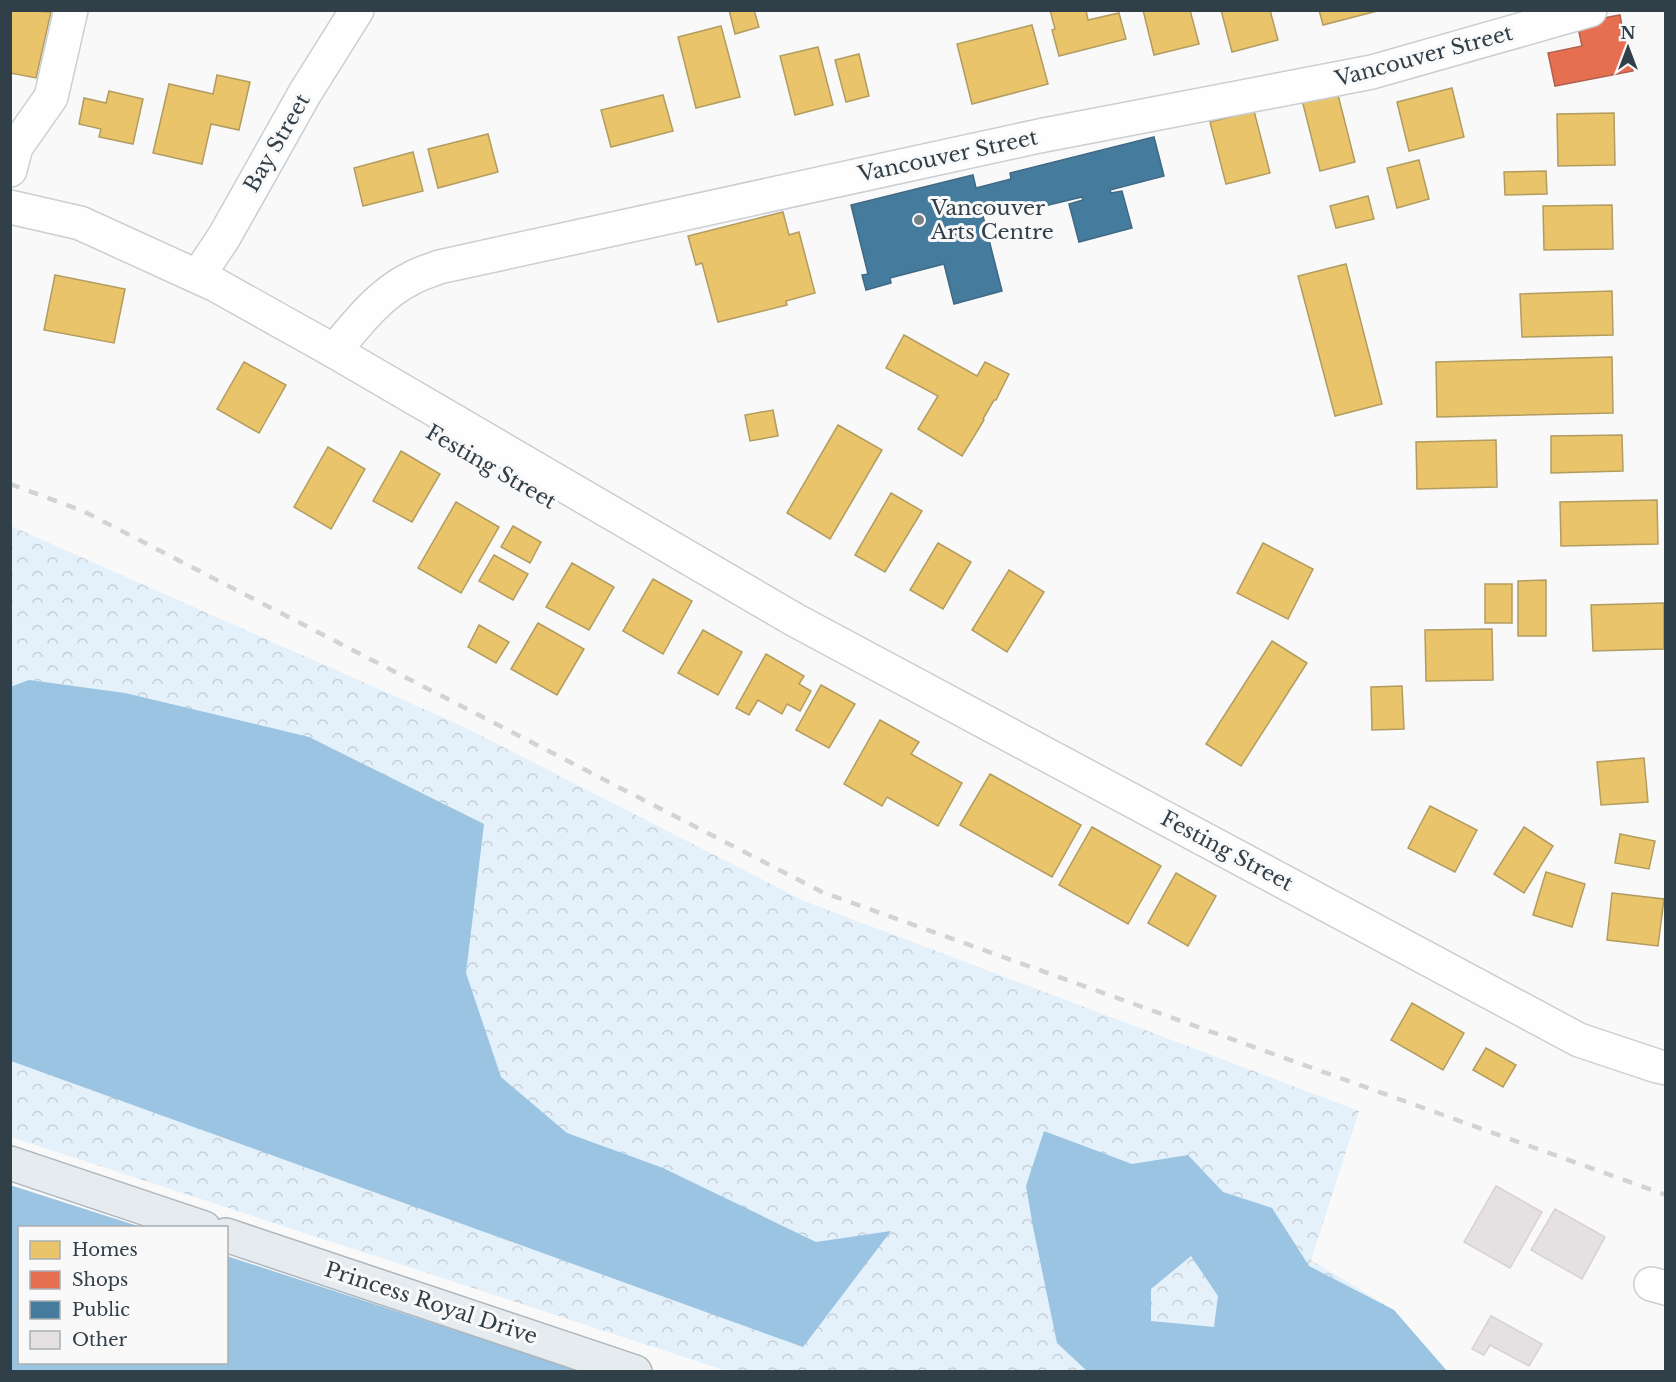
<svg xmlns="http://www.w3.org/2000/svg" width="1676" height="1382" font-family="'Libre Baskerville',serif">
<defs>
<pattern id="park-crowns" width="20" height="18" patternUnits="userSpaceOnUse" patternTransform="scale(1.5)"><rect width="20" height="18" fill="#e4f0fa"/><path d="M2 6a3 3 0 1 1 6 0M12 15a3 3 0 1 1 6 0" fill="none" stroke="#c4cfd8"/></pattern>
</defs>
<rect width="100%" height="100%" fill="#f9f9f9"/>
<!-- park -->
<path fill="url(#park-crowns)" d="M11,526L462,726L804,901L1359,1111L1311,1260L1394,1310L1447,1371H727L11,1137Z"/>
<!-- water -->
<g fill="#9ac4e1" fill-rule="evenodd">
<path d="M29,680L125,693L309,737L484,824L466,973L501,1077L567,1133L663,1168L816,1242L891,1231L803,1347L11,1061L10,687Z"/>
<path d="M1044,1131L1132,1164L1188,1155L1223,1192L1272,1208L1309,1266L1394,1310L1447,1371H1087L1057,1343L1033,1227L1026,1186ZM1191,1256L1218,1296L1214,1327L1151,1321V1289Z"/>
<path d="M10,1185L141,1227L20,1228V1362H226L227,1256L580,1371H11Z"/>
</g>
<!-- homes -->
<g fill="#e9c46a" stroke="#b29c60" stroke-width="1.5">
<path d="M10,10L51,12L36,78L10,73Z"/>
<path d="M729,10H754L759,27L735,34Z"/>
<path d="M1050,10H1086L1088,20L1119,13L1126,39L1059,56L1052,30L1055,29Z"/>
<path d="M1143,10H1190L1199,44L1154,55Z"/>
<path d="M1221,10H1270L1278,40L1232,52Z"/>
<path d="M1319,10H1381L1323,25Z"/>
<path d="M1032,25L1048,84L972,104L957,44Z"/>
<path d="M721,26L740,97L696,108L678,37Z"/>
<path d="M818,47L833,105L795,115L780,56Z"/>
<path d="M859,54L869,96L846,102L835,60Z"/>
<path d="M217,75L250,82L239,130L211,124L202,164L153,153L169,84L213,94Z"/>
<path d="M1336,87L1355,162L1320,171L1301,96Z"/>
<path d="M1452,88L1464,137L1409,151L1397,102Z"/>
<path d="M109,91L143,99L133,144L99,137L101,129L79,124L84,98L106,103Z"/>
<path d="M663,95L673,131L611,147L601,110Z"/>
<path d="M1254,111L1270,173L1226,184L1210,122Z"/>
<path d="M1614,113L1615,165L1558,166L1557,114Z"/>
<path d="M488,134L498,172L438,188L428,149Z"/>
<path d="M413,152L423,191L363,206L354,168Z"/>
<path d="M1419,160L1429,199L1397,208L1387,168Z"/>
<path d="M1546,171L1547,194L1505,195L1504,172Z"/>
<path d="M1368,196L1374,219L1336,228L1330,206Z"/>
<path d="M1612,205L1613,249L1544,250L1543,206Z"/>
<path d="M783,212L789,235L799,232L815,293L786,301L787,305L718,322L702,263L696,265L688,236Z"/>
<path d="M1346,264L1382,404L1335,416L1298,276Z"/>
<path d="M55,275L125,289L114,343L44,330Z"/>
<path d="M1612,291L1613,335L1522,337L1520,294Z"/>
<path d="M904,335L977,376L985,362L1009,374L996,400H994L983,419L984,420L962,456L918,429L938,396L886,368Z"/>
<path d="M1612,357L1613,413L1437,417L1436,362Z"/>
<path d="M244,362L286,385L259,433L217,409Z"/>
<path d="M773,410L778,436L750,441L745,415Z"/>
<path d="M838,425L882,450L830,539L787,513Z"/>
<path d="M1622,435L1623,471L1551,473V436Z"/>
<path d="M1496,440L1497,487L1417,489L1416,442Z"/>
<path d="M328,447L365,469L331,529L294,507Z"/>
<path d="M401,451L440,474L412,522L373,501Z"/>
<path d="M891,493L922,511L885,572L855,555Z"/>
<path d="M1657,500L1658,544L1561,546L1560,502Z"/>
<path d="M456,502L499,527L461,593L418,568Z"/>
<path d="M513,526L541,542L530,563L501,547Z"/>
<path d="M938,543L971,562L943,609L910,590Z"/>
<path d="M1263,543L1313,569L1288,619L1237,593Z"/>
<path d="M494,555L528,574L513,600L479,581Z"/>
<path d="M572,563L614,587L589,630L546,607Z"/>
<path d="M1009,570L1044,592L1007,652L972,630Z"/>
<path d="M653,579L692,601L663,654L623,631Z"/>
<path d="M1546,580V636H1518V581Z"/>
<rect x="1485" y="584" width="27" height="39"/>
<path d="M1664,603V649L1593,651L1591,605Z"/>
<path d="M538,623L584,649L557,695L511,669Z"/>
<path d="M479,625L509,642L496,663L468,647Z"/>
<path d="M1492,629L1493,680L1426,681L1425,630Z"/>
<path d="M703,630L742,652L718,695L678,673Z"/>
<path d="M1272,641L1307,663L1241,766L1206,744Z"/>
<path d="M766,654L804,676L799,684L811,691L800,711L787,704L782,714L758,700L749,715L736,708Z"/>
<path d="M821,685L855,704L829,748L796,730Z"/>
<path d="M1402,686L1404,729L1372,730L1371,687Z"/>
<path d="M880,720L919,742L911,754L962,783L938,826L887,797L882,806L844,784Z"/>
<path d="M1644,758L1648,802L1601,805L1597,762Z"/>
<path d="M990,774L1081,825L1052,877L960,825Z"/>
<path d="M1430,806L1477,830L1455,872L1408,848Z"/>
<path d="M1092,827L1161,866L1128,924L1059,885Z"/>
<path d="M1524,827L1553,846L1524,893L1494,874Z"/>
<path d="M1620,834L1655,841L1649,869L1615,863Z"/>
<path d="M1546,872L1585,884L1572,927L1533,915Z"/>
<path d="M1176,873L1216,896L1188,946L1148,923Z"/>
<path d="M1612,893L1664,899L1658,946L1607,940Z"/>
<path d="M1412,1003L1464,1033L1443,1070L1391,1040Z"/>
<path d="M1486,1048L1516,1065L1503,1087L1473,1070Z"/>
</g>
<!-- shops -->
<path fill="#e76f51" stroke="#b0614f" stroke-width="1.5" d="M1620,15L1624,38L1627,37L1633,71L1555,86L1548,53L1582,46L1577,23Z"/>
<!-- public -->
<path fill="#457b9d" stroke="#3f6984" stroke-width="1.5" d="M1154,137L1164,176L1110,190L1111,193L1122,191L1132,228L1079,242L1069,204L1083,200L1082,197L1019,212L1017,203L982,212L1002,291L954,304L944,264L890,278L891,283L866,290L862,275L868,274L851,205L973,175L976,188L1011,179L1010,173Z"/>
<!-- building -->
<g fill="#e5e1e2" stroke="#d9d1d1" stroke-width="1.5">
<path d="M1496,1186L1542,1212L1510,1268L1464,1242Z"/>
<path d="M1555,1209L1605,1237L1582,1279L1531,1250Z"/>
<path d="M1491,1316L1542,1344L1529,1366L1490,1345L1484,1355L1472,1349Z"/>
</g>
<g fill="none" stroke-linecap="round" stroke-linejoin="round">
<defs>
<g id="minor">
<path d="M10,170L16,147L51,97L71,10"/>
<path d="M10,207L80,223L216,285L334,351L795,620L1579,1040L1657,1066L1666,1068"/>
<path d="M198,276L224,237L305,93L357,10"/>
<path d="M334,351C357,324 379,294 412,278C420,273 430,271 439,267L1039,136L1372,72L1590,10"/>
<path d="M1651,1284L1666,1288"/>
</g>
<g id="major">
<path d="M10,1163L204,1228"/>
<path d="M226,1235L635,1372"/>
</g>
</defs>
<!-- minor casing -->
<use href="#minor" stroke="#c9cfd4" stroke-width="36"/>
<!-- major casing -->
<use href="#major" stroke="#abb5bb" stroke-width="36"/>
<!-- minor -->
<use href="#minor" stroke="#fefefe" stroke-width="33"/>
<!-- major -->
<use href="#major" stroke="#e5ebee" stroke-width="33"/>
<!-- rail -->
<path stroke="#d2d3d4" stroke-width="4.5" stroke-dasharray="10 10" stroke-linecap="butt" d="M10,484L83,511L822,892L1666,1195"/>
</g>
<!-- markers -->
<circle fill="#778087" stroke="#f9f9f9" stroke-width="2" cx="919" cy="220" r="6"/>
<g text-anchor="middle" dominant-baseline="central" stroke-width="6" stroke-linejoin="round" paint-order="stroke">
<!-- street labels -->
<g font-size="21" fill="#313f49" stroke="#f9f9f9">
<text transform="translate(1424 56) rotate(-15)">Vancouver Street</text>
<text transform="translate(277 143) rotate(-60)">Bay Street</text>
<text transform="translate(948 156) rotate(-12)">Vancouver Street</text>
<text transform="translate(491 467) rotate(30)">Festing Street</text>
<text transform="translate(1227 851) rotate(28)">Festing Street</text>
<text transform="translate(431 1303) rotate(18)">Princess Royal Drive</text>
</g>
<!-- poi labels -->
<g font-size="21" fill="#313f49" stroke="#f9f9f9" text-anchor="start">
<text x="931" y="208">Vancouver<tspan x="931" dy="24">Arts Centre</tspan></text>
</g>
</g>
<!-- border -->
<rect width="1676" height="1382" fill="none" stroke="#313f49" stroke-width="24"/>
<!-- legend -->
<rect x="18" y="1226" width="210" height="138" fill="#f9f9f9" stroke="#a9afb3" stroke-width="1.5"/>
<rect x="30" y="1241" width="30" height="18" fill="#e9c46a" stroke="#a9afb3" stroke-width="1.5"/>
<text x="72" y="1256" font-size="18" fill="#313f49">Homes</text>
<rect x="30" y="1271" width="30" height="18" fill="#e76f51" stroke="#a9afb3" stroke-width="1.5"/>
<text x="72" y="1286" font-size="18" fill="#313f49">Shops</text>
<rect x="30" y="1301" width="30" height="18" fill="#457b9d" stroke="#a9afb3" stroke-width="1.5"/>
<text x="72" y="1316" font-size="18" fill="#313f49">Public</text>
<rect x="30" y="1331" width="30" height="18" fill="#e5e1e2" stroke="#a9afb3" stroke-width="1.5"/>
<text x="72" y="1346" font-size="18" fill="#313f49">Other</text>
<!-- north arrow -->
<g transform="translate(1628 48)" stroke="#f9f9f9" stroke-width="4.5" paint-order="stroke">
<path d="M0-4.5L10 22L0 15L-10 22Z" fill="#313f49"/>
<text y="-9" font-size="16" font-weight="bold" text-anchor="middle" fill="#313f49">N</text>
</g>
</svg>
